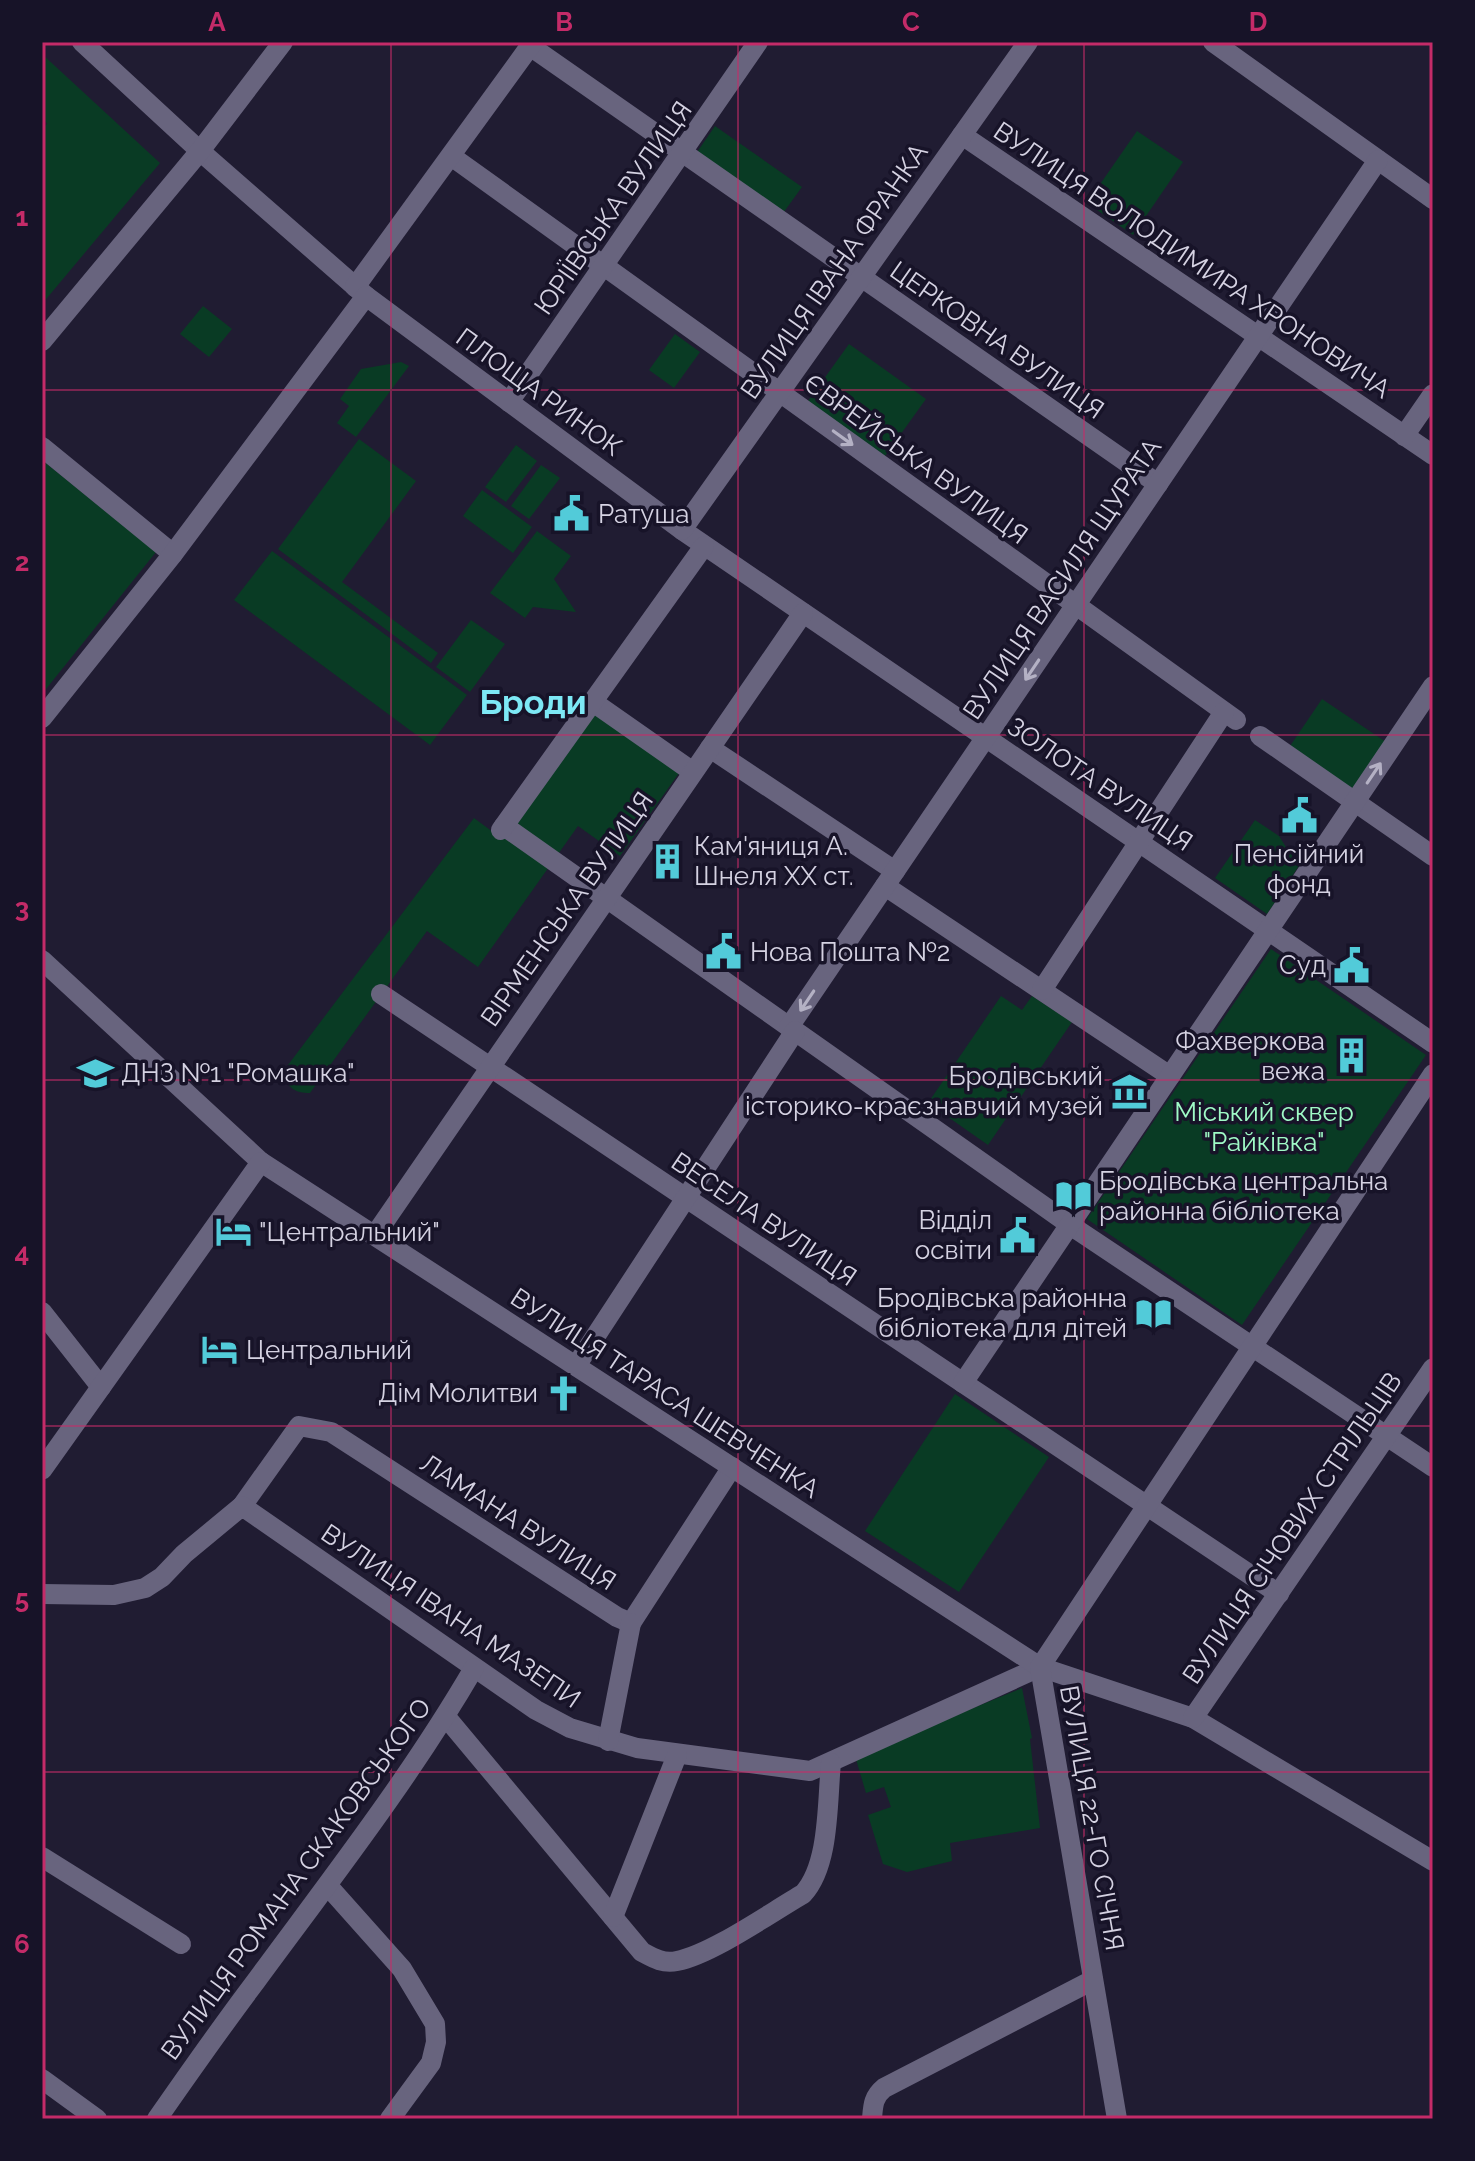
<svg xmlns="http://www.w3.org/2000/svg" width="1475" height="2161" font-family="Raleway,sans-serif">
<rect width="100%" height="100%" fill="#201c32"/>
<!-- green -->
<g fill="#093b24">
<path d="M42,54L160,163L42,304V127L47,124L42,117Z"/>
<path d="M715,126L802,187L781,216L695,155Z"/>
<path d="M1137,131L1183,162L1133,235L1087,203Z"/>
<path d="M203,306L232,329L209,357L180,334Z"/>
<path d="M675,334L700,352L674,388L649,370Z"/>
<path d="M849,344L926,399L885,456L808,401Z"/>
<path d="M401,362L409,366L356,437L337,423L349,406L340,399L361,369Z"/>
<path d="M359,439L416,481L342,582L438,653L431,663L278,549Z"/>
<path d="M516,445L537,461L506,502L485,487Z"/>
<path d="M42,460L156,552L42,694Z"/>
<path d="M541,465L560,478L529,519L511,506Z"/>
<path d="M482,490L532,527L513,553L463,516Z"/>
<path d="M537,531L571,556L554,579L576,612L533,607L525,618L490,593Z"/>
<path d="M272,551L467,695L430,745L234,600Z"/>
<path d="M471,620L505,644L470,692L436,667Z"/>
<path d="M1322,699L1389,744L1354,795L1288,749Z"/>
<path d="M593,702L684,766L620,856L578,826L478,967L427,931L310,1093C295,1093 288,1088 282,1073L474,818L497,835Z"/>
<path d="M1255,820L1279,836L1286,847L1296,848L1306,855L1267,914L1215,878Z"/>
<path d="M1271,949L1426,1055L1242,1325L1087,1219Z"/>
<path d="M1001,996L1022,1010L1032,996L1072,1022L988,1145L928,1103Z"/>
<path d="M955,1394L1049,1457L959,1592L865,1531Z"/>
<path d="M1022,1688L1032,1738L1030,1739L1040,1828L950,1843L952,1861L907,1872L883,1864L868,1815L891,1807L884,1787L866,1793L855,1756Z"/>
</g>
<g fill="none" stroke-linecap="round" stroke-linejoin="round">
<!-- street -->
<g stroke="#68647e" stroke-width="20">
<path d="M82,42L200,151L366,296"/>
<path d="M1213,42L1433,199"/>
<path d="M530,46L1158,484"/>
<path d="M962,135L1433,455"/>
<path d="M451,156L1236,720"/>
<path d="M355,287L533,42"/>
<path d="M42,341L200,151L283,42"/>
<path d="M509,402L758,42"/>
<path d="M1404,436L1433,394"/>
<path d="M42,447L173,554"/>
<path d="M682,530L1433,1043"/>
<path d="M593,702L693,772"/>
<path d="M1260,736L1433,856"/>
<path d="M710,748L895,871"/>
<path d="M504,826L1079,1231L1433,1467"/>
<path d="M501,830L704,546"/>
<path d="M885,886L1170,1076"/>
<path d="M1042,990L1224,712"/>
<path d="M381,994L1279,1594"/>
<path d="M789,1027L1378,160"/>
<path d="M375,1235L803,613"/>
<path d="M42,1312L101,1387"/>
<path d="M576,1366L795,1031"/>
<path d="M963,1383L1433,686"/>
<path d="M242,1506L299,1426L331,1432L617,1617L631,1623L732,1467"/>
<path d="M42,1594L114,1595L145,1588L162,1577L184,1554L242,1506L536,1710L570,1728L637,1748L810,1771L1040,1667L1193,1718L1433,1861"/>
<path d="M446,1717L642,1952C653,1958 663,1964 677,1961C712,1954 770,1913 803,1894C830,1865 827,1802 831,1763"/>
<path d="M1193,1718L1433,1368"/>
<path d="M608,1741L631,1623"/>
<path d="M42,1857L181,1944"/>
<path d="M328,1886L402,1969L435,2024L436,2042L431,2063L390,2119"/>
<path d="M613,1917L677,1755"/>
<path d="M42,2079L97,2119"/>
<path d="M157,2119C189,2073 222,2026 256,1981C331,1879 410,1778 474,1668"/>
<path d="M872,2119C873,2106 873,2097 884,2088L1093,1980"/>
</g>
<!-- secondary -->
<g stroke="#68647e" stroke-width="20">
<path d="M42,718L173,554L366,296L682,530L1028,42"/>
<path d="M42,960L261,1162L1040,1667"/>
<path d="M42,1470L261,1162"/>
<path d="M1117,2119L1040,1667L1433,1074"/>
</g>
</g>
<!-- one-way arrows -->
<defs><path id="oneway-shaft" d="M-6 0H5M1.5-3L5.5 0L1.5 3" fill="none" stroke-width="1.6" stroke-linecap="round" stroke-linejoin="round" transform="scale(2)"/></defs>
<g stroke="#b4b1c4">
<use href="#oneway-shaft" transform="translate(843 438) rotate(36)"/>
<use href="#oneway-shaft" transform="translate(1032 670) rotate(124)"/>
<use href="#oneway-shaft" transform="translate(1374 773) rotate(-56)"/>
<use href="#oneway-shaft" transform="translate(807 1001) rotate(124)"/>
</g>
<!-- grid -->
<path fill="none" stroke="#c42b68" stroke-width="2" stroke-opacity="0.55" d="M391,42V2119M738,42V2119M1084,42V2119M42,390H1433M42,735H1433M42,1080H1433M42,1426H1433M42,1772H1433"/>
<!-- icons -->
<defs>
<symbol id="civic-bare" viewBox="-9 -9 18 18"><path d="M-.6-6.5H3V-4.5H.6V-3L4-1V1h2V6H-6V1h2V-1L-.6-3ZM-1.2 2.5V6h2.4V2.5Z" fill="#52cbd9" stroke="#171328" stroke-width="2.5" paint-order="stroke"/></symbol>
<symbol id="building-bare" viewBox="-9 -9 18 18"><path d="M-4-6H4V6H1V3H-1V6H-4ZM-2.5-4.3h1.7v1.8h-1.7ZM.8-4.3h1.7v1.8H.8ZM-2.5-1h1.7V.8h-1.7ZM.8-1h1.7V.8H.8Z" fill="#52cbd9" stroke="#171328" stroke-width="2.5" paint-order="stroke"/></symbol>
<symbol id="school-bare" viewBox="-9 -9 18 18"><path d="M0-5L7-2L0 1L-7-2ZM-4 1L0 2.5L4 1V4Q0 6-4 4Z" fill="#52cbd9" stroke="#171328" stroke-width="2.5" paint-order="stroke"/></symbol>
<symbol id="museum-bare" viewBox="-9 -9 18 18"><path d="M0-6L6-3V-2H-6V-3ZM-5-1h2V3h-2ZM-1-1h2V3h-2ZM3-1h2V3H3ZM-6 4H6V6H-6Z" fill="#52cbd9" stroke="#171328" stroke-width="2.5" paint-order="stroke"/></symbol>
<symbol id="library-bare" viewBox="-9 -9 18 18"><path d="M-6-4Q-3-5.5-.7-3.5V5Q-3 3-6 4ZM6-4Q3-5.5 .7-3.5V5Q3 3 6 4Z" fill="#52cbd9" stroke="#171328" stroke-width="2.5" paint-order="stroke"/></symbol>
<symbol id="hotel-bare" viewBox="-9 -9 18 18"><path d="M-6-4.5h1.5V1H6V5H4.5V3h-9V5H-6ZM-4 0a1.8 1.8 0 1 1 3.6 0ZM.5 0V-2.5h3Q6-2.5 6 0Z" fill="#52cbd9" stroke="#171328" stroke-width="2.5" paint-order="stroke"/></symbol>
<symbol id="church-bare" viewBox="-9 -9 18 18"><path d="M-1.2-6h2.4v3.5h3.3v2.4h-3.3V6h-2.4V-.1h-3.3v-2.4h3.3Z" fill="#52cbd9" stroke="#171328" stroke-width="2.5" paint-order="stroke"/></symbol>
</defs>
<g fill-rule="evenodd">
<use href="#civic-bare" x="546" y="488" width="51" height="51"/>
<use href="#civic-bare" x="1274" y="790" width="51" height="51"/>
<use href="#building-bare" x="642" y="836" width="51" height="51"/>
<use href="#civic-bare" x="698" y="926" width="51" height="51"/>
<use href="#civic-bare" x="1326" y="940" width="51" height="51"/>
<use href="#building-bare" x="1326" y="1030" width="51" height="51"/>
<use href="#school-bare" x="70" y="1048" width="51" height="51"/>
<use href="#museum-bare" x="1104" y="1066" width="51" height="51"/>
<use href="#library-bare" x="1048" y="1170" width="51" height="51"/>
<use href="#hotel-bare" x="208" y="1206" width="51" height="51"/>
<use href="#civic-bare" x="992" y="1210" width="51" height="51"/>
<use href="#library-bare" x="1128" y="1288" width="51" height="51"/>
<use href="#hotel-bare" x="194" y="1324" width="51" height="51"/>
<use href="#church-bare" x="538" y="1368" width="51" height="51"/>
</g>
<g text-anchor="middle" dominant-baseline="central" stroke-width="7" stroke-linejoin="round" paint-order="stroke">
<!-- street labels -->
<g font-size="26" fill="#d5d2e2" stroke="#171328">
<text transform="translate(613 208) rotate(-55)">ЮРІЇВСЬКА ВУЛИЦЯ</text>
<text transform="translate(1192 260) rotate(34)">ВУЛИЦЯ ВОЛОДИМИРА ХРОНОВИЧА</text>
<text transform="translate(834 271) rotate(-55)">ВУЛИЦЯ ІВАНА ФРАНКА</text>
<text transform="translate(997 340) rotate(35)">ЦЕРКОВНА ВУЛИЦЯ</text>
<text transform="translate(539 392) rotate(36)">ПЛОЩА РИНОК</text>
<text transform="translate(916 459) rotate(36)">ЄВРЕЙСЬКА ВУЛИЦЯ</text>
<text transform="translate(1062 579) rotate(-56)">ВУЛИЦЯ ВАСИЛЯ ЩУРАТА</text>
<text transform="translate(1100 784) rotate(34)">ЗОЛОТА ВУЛИЦЯ</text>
<text transform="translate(567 909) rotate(-55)">ВІРМЕНСЬКА ВУЛИЦЯ</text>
<text transform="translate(764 1219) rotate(34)">ВЕСЕЛА ВУЛИЦЯ</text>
<text transform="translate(665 1393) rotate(33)">ВУЛИЦЯ ТАРАСА ШЕВЧЕНКА</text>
<text transform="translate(518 1522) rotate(33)">ЛАМАНА ВУЛИЦЯ</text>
<text transform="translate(1292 1528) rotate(-56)">ВУЛИЦЯ СІЧОВИХ СТРІЛЬЦІВ</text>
<text transform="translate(451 1616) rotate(34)">ВУЛИЦЯ ІВАНА МАЗЕПИ</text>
<text transform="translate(1092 1818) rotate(80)">ВУЛИЦЯ 22-ГО СІЧНЯ</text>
<text transform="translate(296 1879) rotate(-54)">ВУЛИЦЯ РОМАНА СКАКОВСЬКОГО</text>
</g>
<!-- poi labels -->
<g font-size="26" fill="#d5d2e2" stroke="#171328" text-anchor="start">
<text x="598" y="514">Ратуша</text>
<text x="694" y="846">Кам'яниця А.<tspan x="694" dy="30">Шнеля XX cт.</tspan></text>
<text x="1299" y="854" text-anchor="middle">Пенсійний<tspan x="1299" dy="30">фонд</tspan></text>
<text x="750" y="952">Нова Пошта №2</text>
<text x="1326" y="965" text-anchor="end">Cуд</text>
<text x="1325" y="1041" text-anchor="end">Фахверкова<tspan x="1325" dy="30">вежа</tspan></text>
<text x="121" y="1073">ДНЗ №1 "Ромашка"</text>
<text x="1103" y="1076" text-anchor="end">Бродівський<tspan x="1103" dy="30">історико-краєзнавчий музей</tspan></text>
<text x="1099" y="1181">Бродівська центральна<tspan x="1099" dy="30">районна бібліотека</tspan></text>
<text x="992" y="1220" text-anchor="end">Відділ<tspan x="992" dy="30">освіти</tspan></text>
<text x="259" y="1232">"Центральний"</text>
<text x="1127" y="1298" text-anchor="end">Бродівська районна<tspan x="1127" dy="30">бібліотека для дітей</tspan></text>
<text x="246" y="1350">Центральний</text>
<text x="538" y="1393" text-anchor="end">Дім Молитви</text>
</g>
<!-- park labels -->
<g font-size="26" fill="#9ffac6" stroke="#171328">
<text x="1264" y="1112">Міський сквер<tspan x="1264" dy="30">"Райківка"</tspan></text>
</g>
<!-- district labels -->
<g font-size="34" font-weight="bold" fill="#7de8f5" stroke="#171328">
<text x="533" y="702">Броди</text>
</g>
</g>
<!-- border -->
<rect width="1475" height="2161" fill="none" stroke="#171328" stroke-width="88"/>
<rect x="44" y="44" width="1387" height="2073" fill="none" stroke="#c42b68" stroke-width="3"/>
<g font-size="26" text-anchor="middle" font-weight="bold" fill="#c42b68">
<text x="217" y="31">A</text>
<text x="564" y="31">B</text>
<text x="911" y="31">C</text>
<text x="1258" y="31">D</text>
<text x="22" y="226">1</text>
<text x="22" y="571">2</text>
<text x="22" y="917">3</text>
<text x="22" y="1262">4</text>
<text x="22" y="1608">5</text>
<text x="22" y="1953">6</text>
</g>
</svg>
